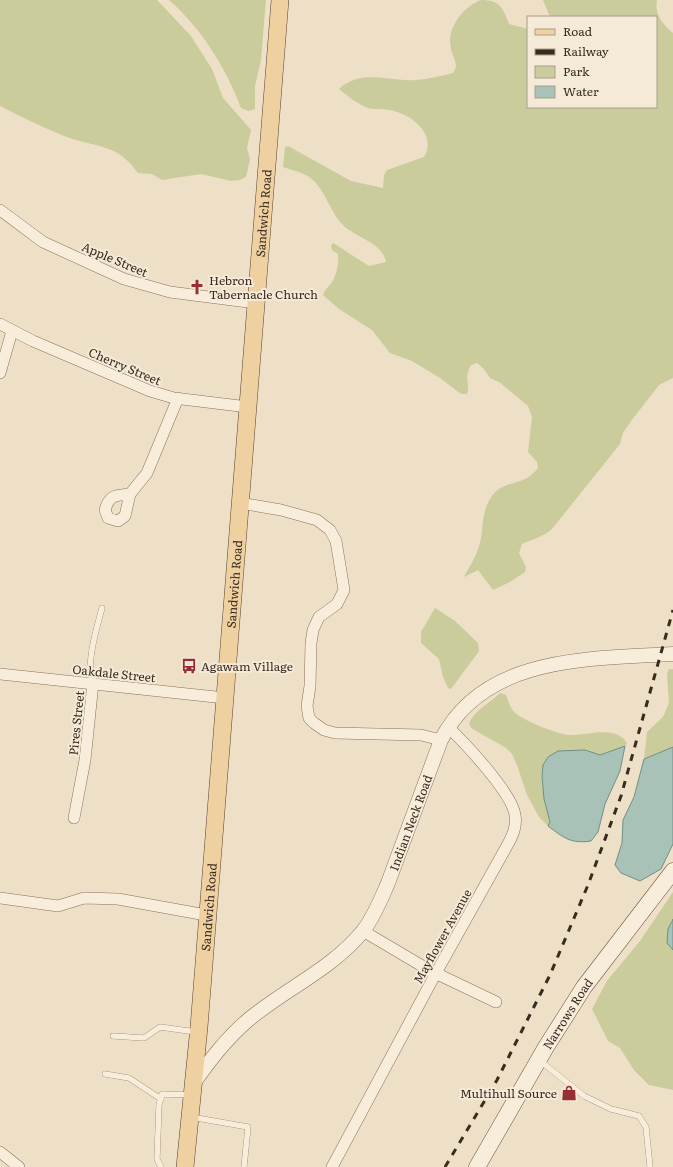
<svg xmlns="http://www.w3.org/2000/svg" width="673" height="1167" font-family="Literata,serif">
<rect width="100%" height="100%" fill="#eedfc7"/>
<!-- green -->
<g fill="#cacc9b">
<path d="M0,0H157L191,36L212,69L223,98L251,130L247,148L250,159L246,177L240,180L231,181L201,174L162,180L152,174L138,173C117,143 97,148 67,137C44,128 21,117 0,106Z"/>
<path d="M169,0H266L261,60L255,86V109L248,111L241,108C226,68 202,29 169,0Z"/>
<path d="M481,0C500,0 503,8 509,24L528,29V107H656V17H550L543,0H657C654,15 663,24 673,33V378L659,385L631,421L623,433L620,444L552,529C542,538 534,538 522,544L519,553L526,567L525,572L510,582L493,590L478,570L464,577C470,566 477,555 480,543C484,527 481,511 492,496C505,478 523,488 538,468L537,462L528,452L532,417L528,406L499,382L490,378L483,368L477,363L471,365C463,379 471,384 467,394H461L440,378L412,361L390,353L372,330L339,309L323,295C325,289 328,288 332,282C337,274 339,263 338,254L332,250L331,246L333,243L369,266L386,262C382,241 354,238 341,223C329,209 324,187 309,177C302,172 291,170 283,167L285,147L288,146L351,181L383,188L384,175L387,170L424,157C438,134 410,113 389,110C382,108 375,110 368,108C357,104 348,96 339,89C361,68 390,82 416,80C428,79 441,76 453,73L456,67C456,60 452,55 451,49C446,28 463,7 481,0Z"/>
<path d="M435,608L455,621L478,643L479,651L451,689L448,688L443,677L439,659L421,643V632Z"/>
<path d="M669,669H673V747L644,759L647,732L663,717L669,703L667,673Z"/>
<path d="M500,693L506,695C508,700 510,708 514,712C524,721 555,733 568,735C585,736 616,724 627,743L625,746L612,752L600,755L585,750L558,751L544,799L550,822L548,826L539,817L527,795L517,765L512,754L506,748L471,728L469,723C475,710 489,704 500,693Z"/>
<path d="M673,892V919L671,921L670,947L673,950V1090L649,1085L634,1070L620,1048L608,1041L592,1009L607,981L640,941Z"/>
</g>
<!-- water -->
<g fill="#a8c2b8" stroke="#6f9085">
<path d="M625,746L620,771L605,804L598,832L591,841C571,844 564,838 548,826L550,822L544,799L542,776L543,765L548,757L558,751L585,750L600,755Z"/>
<path d="M673,747V844L661,869L640,881L621,873L615,865L622,843L623,820L634,797L644,759Z"/>
<path d="M673,919V950L667,943L668,929Z"/>
</g>
<g fill="none" stroke-linecap="round" stroke-linejoin="round">
<defs>
<g id="service">
<path d="M93,683C85,666 97,627 102,608"/>
<path d="M113,1036L144,1038L160,1027L196,1032"/>
<path d="M539,1060L584,1096L611,1109L639,1116L646,1127L650,1167"/>
<path d="M105,1074L129,1078L161,1099"/>
<path d="M191,1117L248,1127L244,1167"/>
<path d="M161,1167L157,1159L159,1105L162,1094L191,1095"/>
</g>
<g id="minor">
<path d="M0,210L43,242L124,279L170,292L256,303"/>
<path d="M0,324L33,341L150,391L174,398L248,407"/>
<path d="M0,373L12,331"/>
<path d="M130,494C117,496 110,493 105,510L108,518L118,521L125,516L130,494L147,473L178,398"/>
<path d="M240,503L281,510L317,520L330,530L336,541L344,590L337,604L319,617L313,630L311,643L310,686L307,706L309,718L314,723L324,730L335,733L421,735L441,740"/>
<path d="M0,674L225,698"/>
<path d="M74,818L85,760L93,683"/>
<path d="M0,898L58,906L84,898L118,899L206,915"/>
<path d="M363,931L429,970L496,1002"/>
<path d="M0,1152L19,1167"/>
<path d="M332,1167L436,973L508,844C513,835 517,826 515,815C512,793 465,743 448,727"/>
</g>
<g id="tertiary">
<path id="s1" d="M193,1084C210,1060 226,1039 248,1020C285,989 332,969 363,931C374,917 381,899 388,883L441,740C484,655 591,659 673,654"/>
</g>
<g id="secondary">
<path id="s2" d="M477,1167L546,1047L584,987L673,871"/>
</g>
<g id="primary">
<path id="s3" d="M185,1167L199,1027L280,0"/>
</g>
</defs>
<!-- service casing -->
<use href="#service" stroke="#89715d" stroke-width="6"/>
<!-- minor casing -->
<use href="#minor" stroke="#89715d" stroke-width="12"/>
<!-- tertiary casing -->
<use href="#tertiary" stroke="#89715d" stroke-width="15"/>
<!-- secondary casing -->
<use href="#secondary" stroke="#6b5240" stroke-width="17"/>
<!-- primary casing -->
<use href="#primary" stroke="#574031" stroke-width="18"/>
<!-- service -->
<use href="#service" stroke="#f8eddb" stroke-width="5.5"/>
<!-- minor -->
<use href="#minor" stroke="#f8eddb" stroke-width="11"/>
<!-- tertiary -->
<use href="#tertiary" stroke="#f8eddb" stroke-width="14"/>
<!-- secondary -->
<use href="#secondary" stroke="#f8eddb" stroke-width="16"/>
<!-- primary -->
<use href="#primary" stroke="#efd1a1" stroke-width="17"/>
<!-- rail -->
<path stroke="#3a2b20" stroke-width="3" stroke-dasharray="7 7" stroke-linecap="butt" d="M445,1167L497,1080L550,975L588,885L621,796L673,610"/>
</g>
<!-- icons -->
<defs>
<symbol id="church-bare" viewBox="-9 -9 18 18"><path d="M-1.2-6h2.4v3.5h3.3v2.4h-3.3V6h-2.4V-.1h-3.3v-2.4h3.3Z" fill="#972e37" stroke="#f5ead7" stroke-width="2.5" paint-order="stroke"/></symbol>
<symbol id="bus-bare" viewBox="-9 -9 18 18"><path d="M-5-6H5V4H4V6H2V4H-2V6H-4V4H-5ZM-3.5-4V0h7V-4ZM-3.5 1.2v1.5H-2V1.2ZM2 1.2v1.5H3.5V1.2Z" fill="#972e37" stroke="#f5ead7" stroke-width="2.5" paint-order="stroke"/></symbol>
<symbol id="shop-bare" viewBox="-9 -9 18 18"><path d="M-5-2.5h2.3a2.7 3.5 0 0 1 5.4 0H5L5.5 6h-11ZM-1.5-2.5h3a1.5 2.3 0 0 0-3 0Z" fill="#972e37" stroke="#f5ead7" stroke-width="2.5" paint-order="stroke"/></symbol>
</defs>
<g fill-rule="evenodd">
<use href="#church-bare" x="186" y="276" width="22" height="22"/>
<use href="#bus-bare" x="178" y="655" width="22" height="22"/>
<use href="#shop-bare" x="558" y="1082" width="22" height="22"/>
</g>
<g text-anchor="middle" dominant-baseline="central" stroke-width="4" stroke-linejoin="round" paint-order="stroke">
<!-- street labels -->
<g font-size="12" fill="#3a2b20" stroke="#f5ead7">
<text stroke="none"><textPath href="#s3" startOffset="957">Sandwich Road</textPath></text>
<text transform="translate(115 259) rotate(23)">Apple Street</text>
<text transform="translate(125 366) rotate(23)">Cherry Street</text>
<text stroke="none"><textPath href="#s3" startOffset="585">Sandwich Road</textPath></text>
<text transform="translate(114 673) rotate(6)">Oakdale Street</text>
<text transform="translate(76 723) rotate(-84)">Pires Street</text>
<text stroke="none"><textPath href="#s1" startOffset="349">Indian Neck Road</textPath></text>
<text stroke="none"><textPath href="#s3" startOffset="261">Sandwich Road</textPath></text>
<text transform="translate(442 936) rotate(-61)">Mayflower Avenue</text>
<text stroke="none"><textPath href="#s2" startOffset="178">Narrows Road</textPath></text>
</g>
<!-- poi labels -->
<g font-size="12" fill="#3a2b20" stroke="#f5ead7" text-anchor="start">
<text x="209" y="280">Hebron<tspan x="209" dy="14">Tabernacle Church</tspan></text>
<text x="201" y="666">Agawam Village</text>
<text x="557" y="1093" text-anchor="end">Multihull Source</text>
</g>
</g>
<!-- legend -->
<rect x="527" y="16" width="130" height="92" fill="#f5ead7" stroke="#aa9e8e"/>
<rect x="535" y="29" width="20" height="6" fill="#efd1a1" stroke="#aa9e8e"/>
<text x="563" y="36" font-size="12" fill="#3a2b20">Road</text>
<rect x="535" y="49" width="20" height="6" fill="#3a2b20" stroke="#aa9e8e"/>
<text x="563" y="56" font-size="12" fill="#3a2b20">Railway</text>
<rect x="535" y="66" width="20" height="12" fill="#cacc9b" stroke="#aa9e8e"/>
<text x="563" y="76" font-size="12" fill="#3a2b20">Park</text>
<rect x="535" y="86" width="20" height="12" fill="#a8c2b8" stroke="#aa9e8e"/>
<text x="563" y="96" font-size="12" fill="#3a2b20">Water</text>
</svg>
